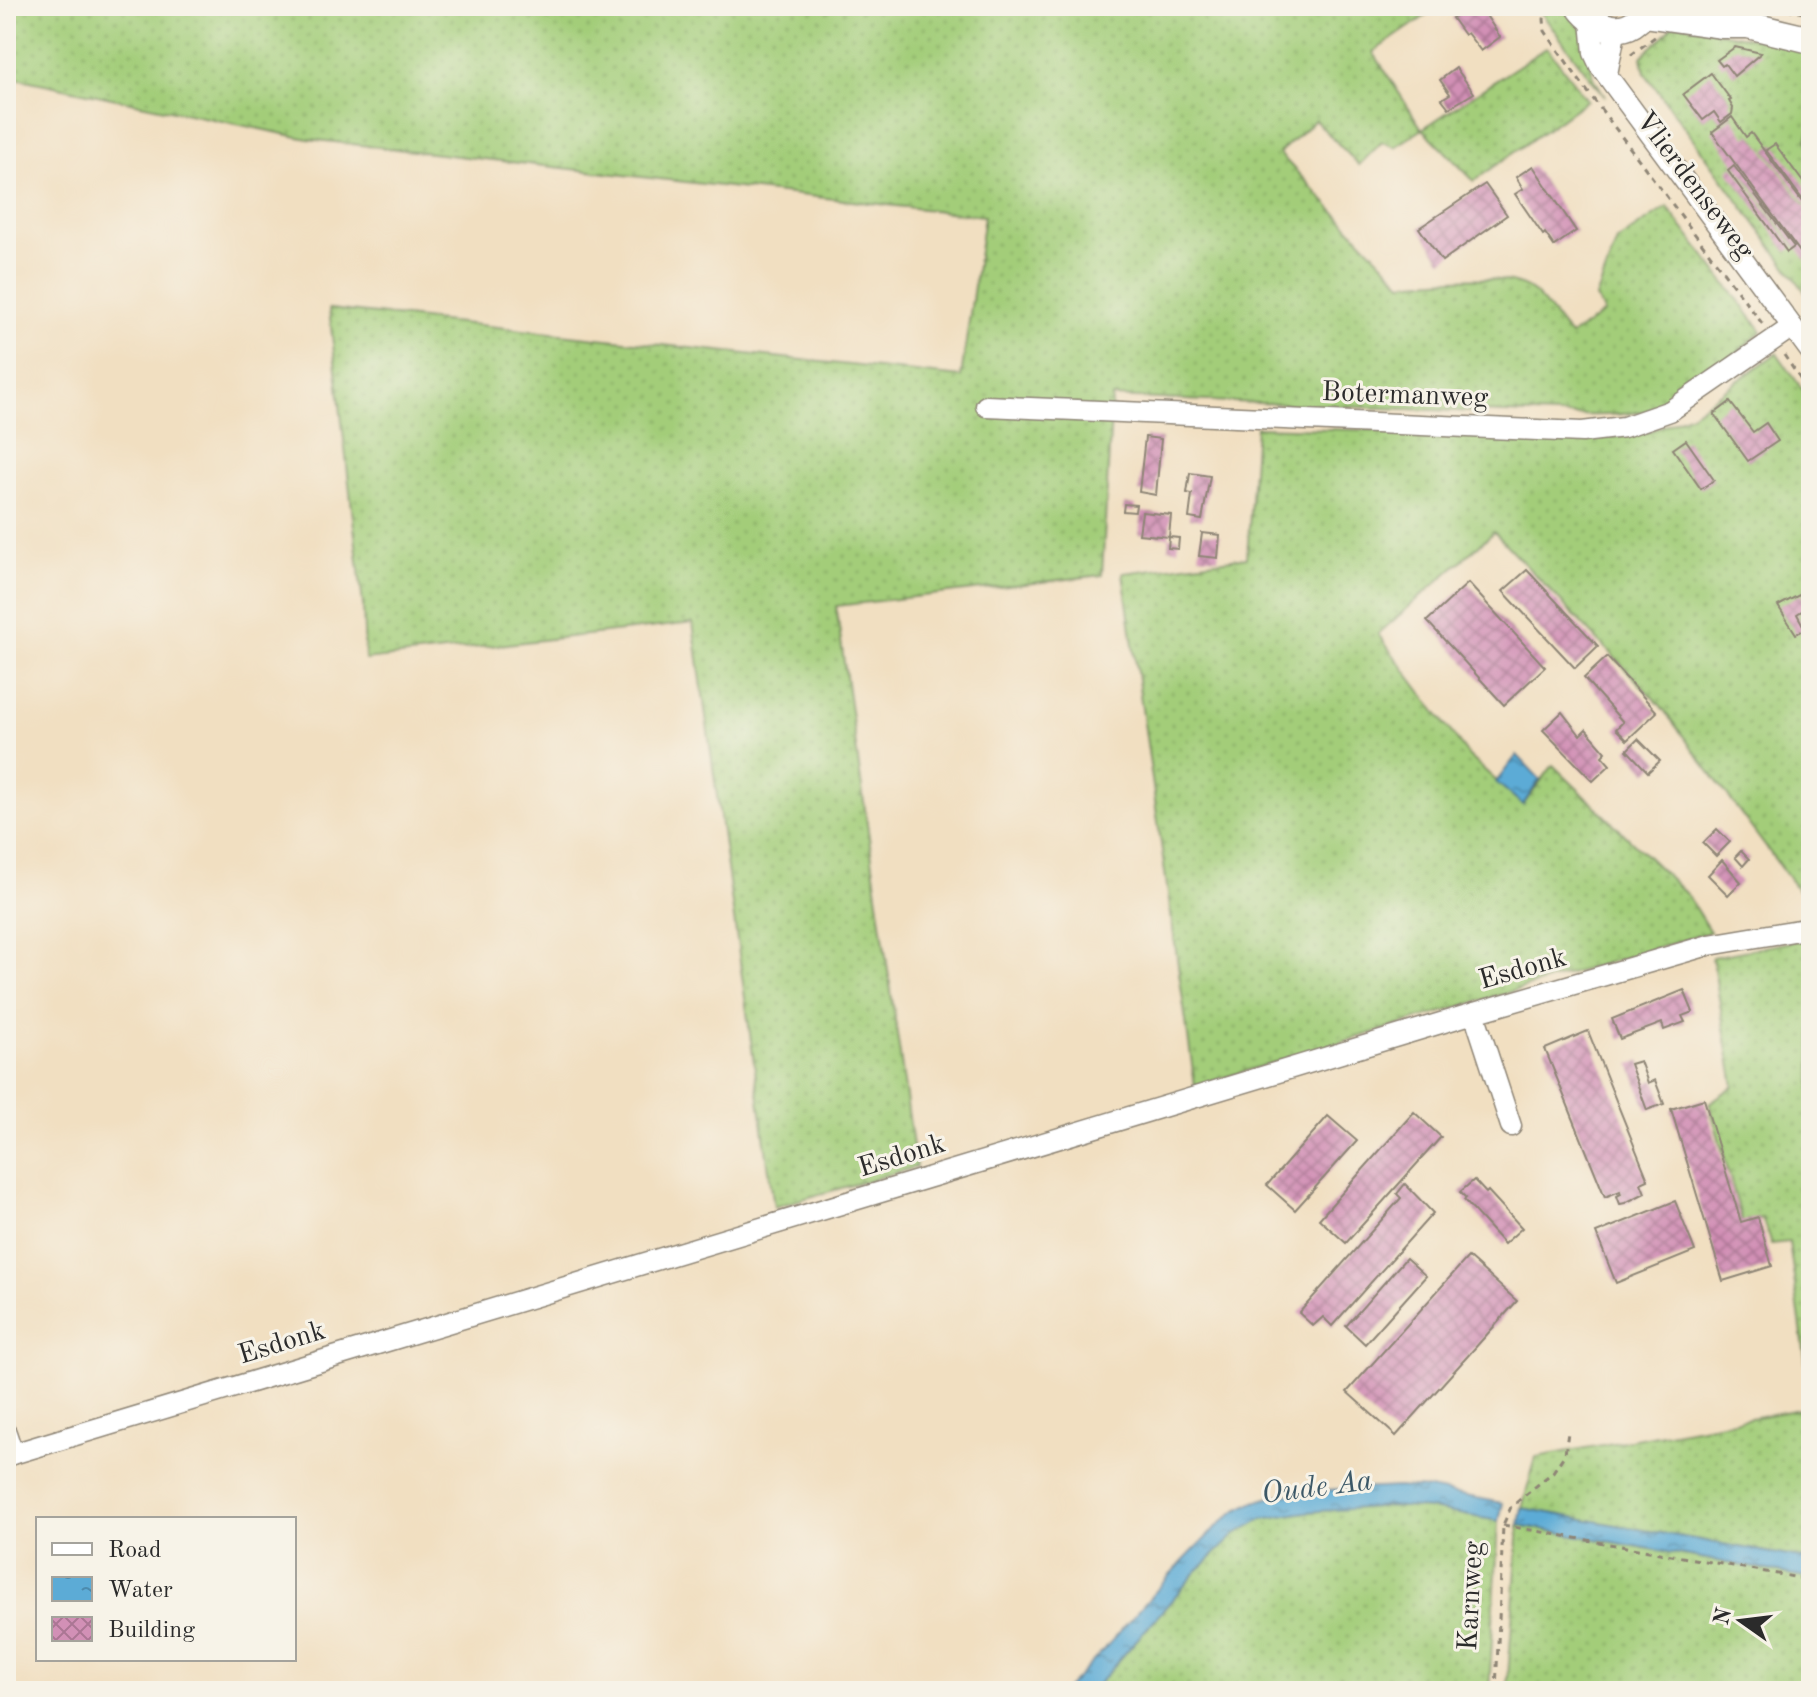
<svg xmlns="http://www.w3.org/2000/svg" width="1817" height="1697" font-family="'Old Standard TT',serif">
<defs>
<pattern id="grass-dots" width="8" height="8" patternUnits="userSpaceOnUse" patternTransform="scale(2)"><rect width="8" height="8" fill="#a3cd79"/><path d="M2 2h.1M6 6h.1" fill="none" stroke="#8cb069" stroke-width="1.8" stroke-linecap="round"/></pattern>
<pattern id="water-ripples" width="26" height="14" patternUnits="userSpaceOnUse" patternTransform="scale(2)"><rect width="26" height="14" fill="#5cabd6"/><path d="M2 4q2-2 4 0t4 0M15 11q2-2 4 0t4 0" fill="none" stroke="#4c8bae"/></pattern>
<pattern id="building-cross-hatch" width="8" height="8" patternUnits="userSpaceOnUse" patternTransform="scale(2)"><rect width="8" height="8" fill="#d290b6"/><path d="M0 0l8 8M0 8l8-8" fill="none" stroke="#ab7694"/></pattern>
</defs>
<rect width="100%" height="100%" fill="#f7f3e8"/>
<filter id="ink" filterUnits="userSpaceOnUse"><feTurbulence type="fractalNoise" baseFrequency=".0125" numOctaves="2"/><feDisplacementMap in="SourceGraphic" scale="16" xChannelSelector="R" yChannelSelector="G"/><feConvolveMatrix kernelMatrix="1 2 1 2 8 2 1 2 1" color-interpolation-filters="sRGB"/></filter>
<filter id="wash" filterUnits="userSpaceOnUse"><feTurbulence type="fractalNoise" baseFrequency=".006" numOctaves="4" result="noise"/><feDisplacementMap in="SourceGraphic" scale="32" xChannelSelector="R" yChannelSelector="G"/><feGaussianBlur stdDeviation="1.8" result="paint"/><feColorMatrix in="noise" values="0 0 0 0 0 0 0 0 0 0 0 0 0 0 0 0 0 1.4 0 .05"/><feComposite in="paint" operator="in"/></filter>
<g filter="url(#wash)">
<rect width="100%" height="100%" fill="#f1dfc1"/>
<!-- grass -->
<g fill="url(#grass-dots)" stroke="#677c52" stroke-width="2">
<path d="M6,6H1440L1373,52L1422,129L1547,47L1587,100L1474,181L1423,129L1395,147L1382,142L1359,165L1315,120L1279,153L1402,283C1433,280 1509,271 1533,292C1547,304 1558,322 1570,336L1604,313L1596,298L1617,241L1667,207L1762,331C1735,354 1682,401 1649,410C1619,417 1587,415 1556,415L1112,397L1102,575L836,606L916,1167L774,1207L693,623L365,660L363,605L329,309L961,377L984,216L308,139L6,76Z"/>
<path d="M1536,6H1570L1584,27L1593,76L1605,97Z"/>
<path d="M1674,23L1811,50V128L1807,140L1811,155V300L1645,73L1642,57C1652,44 1666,38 1674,23Z"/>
<path d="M1777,353L1811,402V898L1797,889L1660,705L1494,532L1378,634L1469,756L1523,805L1553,765L1687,895L1710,932L1195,1086L1123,573L1247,557L1256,427L1616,437L1648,432L1691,414Z"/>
<path d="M1811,938V1400L1789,1242L1771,1244L1762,1218L1743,1224L1709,1103L1734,1086L1712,957Z"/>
<path d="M1811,1407V1560L1522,1508L1536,1457Z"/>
<path d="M1390,1506L1431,1509L1499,1521L1489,1691H1092L1197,1571L1236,1534L1262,1519L1306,1512Z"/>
<path d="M1519,1525L1811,1578V1691H1507Z"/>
</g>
<!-- water -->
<g fill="url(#water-ripples)" stroke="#446b80" stroke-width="2">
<path d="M1517,755L1540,779L1523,805L1496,782Z"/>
<path d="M1398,1487L1429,1489L1503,1503L1499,1521L1431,1509L1390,1506L1306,1512L1262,1519L1236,1534L1197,1571L1092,1691H1064C1111,1646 1150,1594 1196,1548C1212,1532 1227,1514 1247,1505C1288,1487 1353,1490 1398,1487Z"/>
<path d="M1522,1508L1811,1560V1578L1519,1525Z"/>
</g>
<g id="blocks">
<!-- building -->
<g fill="url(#building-cross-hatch)">
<path d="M1469,6H1480L1500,37L1481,51L1467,33L1464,35L1452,18Z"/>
<path d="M1735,47L1761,53L1734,76L1725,64L1722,66L1717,60Z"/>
<path d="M1456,68L1474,93L1449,108L1442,99L1450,94L1440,80Z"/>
<path d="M1711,73L1731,100L1729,101L1733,108L1732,114L1721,122L1714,112L1703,120L1683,94Z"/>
<path d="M1732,117L1746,137L1751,133L1811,214V267L1712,132Z"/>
<path d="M1775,144L1811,193V211L1766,150Z"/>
<path d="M1533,166L1576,231L1554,246L1545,233L1543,235L1515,194L1523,189L1516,177Z"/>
<path d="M1734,166L1794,247L1787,252L1728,171Z"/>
<path d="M1485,184L1507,215L1442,261L1419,228Z"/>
<path d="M1730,402L1753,432L1766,423L1778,441L1748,461L1714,414Z"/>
<path d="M1145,437L1161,439L1156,495L1139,492Z"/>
<path d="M1686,440L1714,480L1701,489L1673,449Z"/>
<path d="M1190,473L1210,476L1202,520L1189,518L1192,494L1187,493Z"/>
<path d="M1124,504L1136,505L1135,512L1123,511Z"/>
<path d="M1142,512L1171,515L1169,537L1139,534Z"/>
<path d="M1202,533L1220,535L1218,558L1199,556Z"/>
<path d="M1169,537L1179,538L1178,549L1168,548Z"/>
<path d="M1527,570L1598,646L1575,668L1503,591Z"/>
<path d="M1468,583L1545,667L1504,705L1427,621Z"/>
<path d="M1801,594L1808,607L1797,614L1805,629L1796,634L1778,606Z"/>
<path d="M1607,657L1657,712L1627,740L1616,729L1623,722L1584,678Z"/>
<path d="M1562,712L1580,735L1586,729L1606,752L1602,756L1610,765L1593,781L1543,730Z"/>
<path d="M1638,739L1660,761L1648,772L1627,750Z"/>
<path d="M1717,829L1730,842L1716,856L1703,843Z"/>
<path d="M1741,851L1749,859L1743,866L1735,857Z"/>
<path d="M1722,860L1741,882L1728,895L1708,875Z"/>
<path d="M1684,990L1693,1012L1682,1016L1685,1022L1664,1030L1662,1023L1620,1039L1612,1019Z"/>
<path d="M1588,1031L1648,1180L1641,1183L1645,1193L1625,1203L1620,1204L1617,1196L1621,1194L1620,1191L1605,1197L1545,1049Z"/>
<path d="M1640,1061L1648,1083L1655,1080L1664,1104L1647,1110L1630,1064Z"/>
<path d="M1704,1099L1741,1222L1758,1217L1772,1266L1723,1281L1671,1109Z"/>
<path d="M1414,1112L1441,1137L1346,1243L1319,1219Z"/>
<path d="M1328,1116L1357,1141L1295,1210L1267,1185Z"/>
<path d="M1474,1180L1486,1193L1488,1191L1522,1228L1504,1244L1464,1200L1466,1198L1460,1192Z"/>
<path d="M1405,1184L1433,1213L1332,1326L1323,1317L1313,1326L1299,1313L1401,1198L1397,1194Z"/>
<path d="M1675,1201L1695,1251L1616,1283L1596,1233Z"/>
<path d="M1468,1257L1517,1301L1396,1436L1347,1392Z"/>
<path d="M1406,1258L1426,1276L1365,1344L1346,1326Z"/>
</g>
</g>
</g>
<g filter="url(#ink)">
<use href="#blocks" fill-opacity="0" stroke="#8e8576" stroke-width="2"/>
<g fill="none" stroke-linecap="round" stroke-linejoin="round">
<defs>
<g id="minor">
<path d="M1591,21L1594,53L1600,66L1811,352"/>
<path d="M1607,74L1616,28"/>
<path d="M986,406L1582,432L1624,427L1670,411L1792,327"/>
<path d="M1474,1013L1511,1126"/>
<path d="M6,1433L13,1454"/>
<path d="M6,1456L1474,1013L1709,945L1811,928"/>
</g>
<g id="major">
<path d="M1579,6C1597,32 1632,39 1648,6"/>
<path d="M1644,14L1721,25H1748L1811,40"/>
</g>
</defs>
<!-- minor casing -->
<use href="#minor" stroke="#8e8576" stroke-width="23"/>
<!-- major casing -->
<use href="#major" stroke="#8e8576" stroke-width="29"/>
<!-- path -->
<g stroke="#8e8576" stroke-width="3" stroke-dasharray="6 6" stroke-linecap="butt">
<path d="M1547,6L1544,19L1545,31L1579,80L1764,326"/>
<path d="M1775,6L1811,15"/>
<path d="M1631,55L1656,36"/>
<path d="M1784,355L1811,395"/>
<path d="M1503,1525L1811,1580"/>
<path d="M1496,1691L1503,1525L1511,1507L1553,1472L1565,1454L1568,1432"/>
</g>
<!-- minor -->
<use href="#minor" stroke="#fff" stroke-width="20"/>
<!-- major -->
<use href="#major" stroke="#fff" stroke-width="26"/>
</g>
</g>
<g text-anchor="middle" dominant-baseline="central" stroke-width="6" stroke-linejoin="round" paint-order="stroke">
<!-- street labels -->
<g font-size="28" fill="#2b2b2b" stroke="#f7f3e8">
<text transform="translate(1694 186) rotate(53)">Vlierdenseweg</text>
<text transform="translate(1405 396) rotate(2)">Botermanweg</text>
<text transform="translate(1523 970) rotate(-16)">Esdonk</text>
<text transform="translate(902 1157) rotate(-17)">Esdonk</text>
<text transform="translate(282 1344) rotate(-17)">Esdonk</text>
<text transform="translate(1472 1596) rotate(-87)">Karnweg</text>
</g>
<!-- water labels -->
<g font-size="30" font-style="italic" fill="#3c5867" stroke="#f7f3e8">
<text transform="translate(1317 1488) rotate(-7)">Oude Aa</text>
</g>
</g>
<!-- margin -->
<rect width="1817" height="1697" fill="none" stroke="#f7f3e8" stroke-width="32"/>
<!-- legend -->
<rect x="36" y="1517" width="260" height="144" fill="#f7f3e8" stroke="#a5a39c" stroke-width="2"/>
<rect x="52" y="1543" width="40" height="12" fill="#ffffff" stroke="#a5a39c" stroke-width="2"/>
<text x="108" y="1557" font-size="24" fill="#2b2b2b">Road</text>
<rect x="52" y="1577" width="40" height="24" fill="url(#water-ripples)" stroke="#a5a39c" stroke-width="2"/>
<text x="108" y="1597" font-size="24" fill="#2b2b2b">Water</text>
<rect x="52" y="1617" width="40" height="24" fill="url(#building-cross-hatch)" stroke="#a5a39c" stroke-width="2"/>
<text x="108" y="1637" font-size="24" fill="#2b2b2b">Building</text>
<!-- north arrow -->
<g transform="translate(1741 1621) rotate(284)" stroke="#f7f3e8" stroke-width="6" paint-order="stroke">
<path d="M0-6L14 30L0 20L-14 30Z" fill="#2b2b2b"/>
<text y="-12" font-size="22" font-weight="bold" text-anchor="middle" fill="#2b2b2b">N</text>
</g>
</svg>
